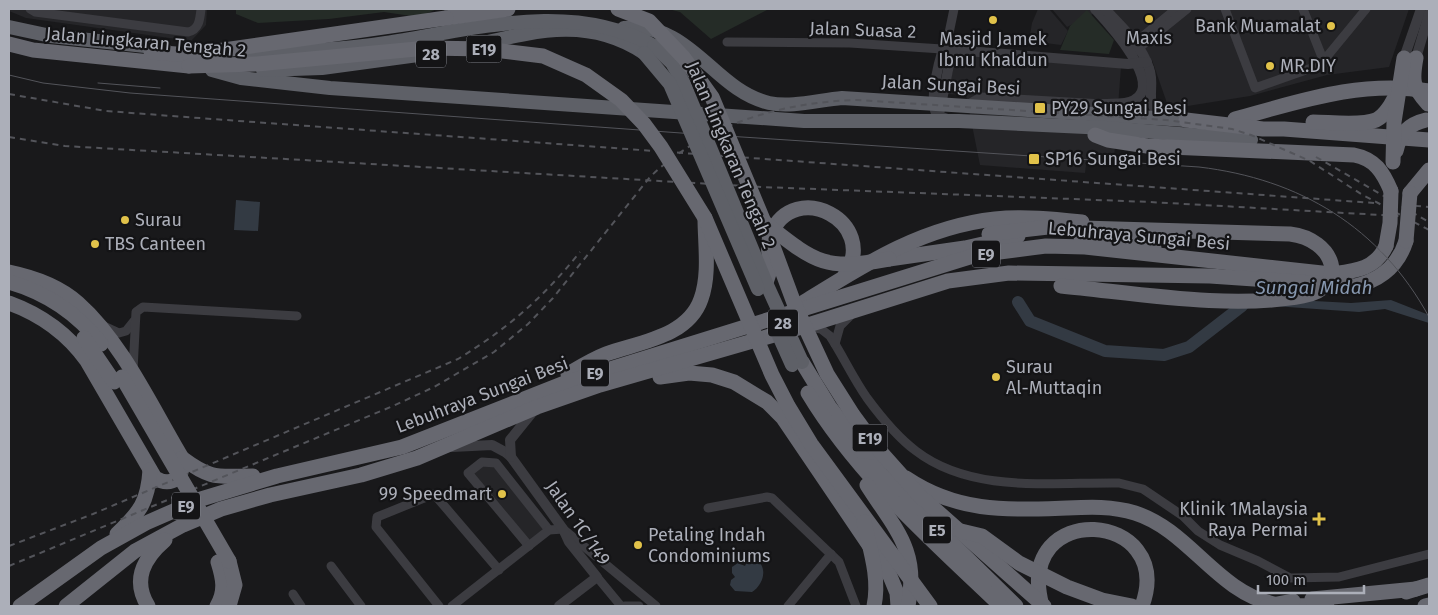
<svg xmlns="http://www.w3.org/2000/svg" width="1438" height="615" font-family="'Fira Sans',sans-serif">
<rect width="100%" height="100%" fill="#19191b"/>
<!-- built -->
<g fill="#252528">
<path d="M9,9H207L206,25L191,41L26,18L9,11Z"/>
<path d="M1038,9H1049L1068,31L1061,45L1029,41L1032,23Z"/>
<path d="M1052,9H1409L1389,67L1327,75L1250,96L1169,109L1152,60L1101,10L1067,27Z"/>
<path d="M967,56L1121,67L1114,159L1087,157L1085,173L980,165L966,95L947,94L956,58Z"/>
<path d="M482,464L495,465L545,530L530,543L472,473Z"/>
</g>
<!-- green -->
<g fill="#252c27">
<path d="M236,9H437L423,15L411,16L384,12L329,19L258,23L236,14Z"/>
<path d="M668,9H769L711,39L680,12Z"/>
<path d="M1087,10L1114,40L1109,54L1060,50L1070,26Z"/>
</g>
<!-- water -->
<g fill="#333a43">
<path d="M236,200L260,202L258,231L234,230Z"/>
<path d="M1296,300L1351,303L1391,300L1429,315V323L1385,309L1359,312L1259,305L1245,309L1231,319L1227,315L1236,306Z"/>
<path d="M752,558C769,563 765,584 752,592L735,591L730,585L731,580L735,577L732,573V567L738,563L745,566L748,559Z"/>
</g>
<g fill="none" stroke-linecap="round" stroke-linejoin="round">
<!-- river -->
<path stroke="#333a43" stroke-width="12" d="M1018,302L1030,321L1105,351L1164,355L1189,347L1242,306"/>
<!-- minor -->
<g stroke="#3c3c41" stroke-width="9">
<path d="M30,9L35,12L188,32C199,30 200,19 201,9"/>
<path d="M1225,9L1255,88L1320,65L1366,9"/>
<path d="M1303,9L1324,62"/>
<path d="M948,38L954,9"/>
<path d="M727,42L850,43L942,49"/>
<path d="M1130,47L1176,9"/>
<path d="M1135,51L1187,9"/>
<path d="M967,105L981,97L1103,104"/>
<path d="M104,326L119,333L126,331L134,321"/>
<path d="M810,327L821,329L830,336C843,356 853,378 867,398C881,417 897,437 916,451C972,494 1053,482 1119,483L1143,489L1183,516L1198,531L1220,545L1258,561L1290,578L1339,577L1429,554"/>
<path d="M835,344L840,326L852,314"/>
<path d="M133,370L136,312L143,307L297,316"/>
<path d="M708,508L767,497L772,498L839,562L856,606"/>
<path d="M529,546L468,473L482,462L496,463L549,530"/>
<path d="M331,566L361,606"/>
<path d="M597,577L621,606"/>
<path d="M293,594L301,606"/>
<path d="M439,606L376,527L377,517L434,494L499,570"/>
<path d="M452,606L549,530L563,529L656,606"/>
<path d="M625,606H639"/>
<path d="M788,606L831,554"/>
</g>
<!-- tertiary -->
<g stroke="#3c3c41" stroke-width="10">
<path d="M1095,9C1107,22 1165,84 1134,100C1125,105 1112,103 1103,104"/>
<path d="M1105,9C1122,27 1141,44 1149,68C1157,90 1140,105 1167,118"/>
<path d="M942,49L1128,64L1147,62"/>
<path d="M1404,58L1421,9"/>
<path d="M1416,58L1429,14"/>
<path d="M940,110L952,50L950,44"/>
<path d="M947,119L937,115C928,101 940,53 948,38"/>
<path d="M452,447L492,445L505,452L511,457L563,529L569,542L597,577L559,606"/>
<path d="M511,457L510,440L535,409"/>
</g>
<!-- trunk -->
<g stroke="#5e6067" stroke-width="14">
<path d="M9,27L51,36L164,48"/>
<path d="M624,28C691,21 713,90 769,103C791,108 819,100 842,98L1186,120"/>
<path d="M471,46C532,32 587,15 644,53"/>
<path d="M250,52C295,52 342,50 386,43C475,29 572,0 654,46"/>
<path d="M212,70L241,78L330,88L804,121H959L1107,128L1251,140"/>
<path d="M263,70L322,68L440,52"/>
</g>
<!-- motorway -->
<g stroke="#676870" stroke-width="15">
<path d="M446,18L508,9"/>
<path d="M9,44L33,50L189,66"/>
<path d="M151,52L189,55"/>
<path d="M1235,119C1301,101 1360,80 1429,91"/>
<path d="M1186,120L1263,129H1284L1429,140"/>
<path d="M1313,122C1329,122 1362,126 1376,120C1386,115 1392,103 1397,93"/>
<path d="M1095,135L1108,140L1147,146L1354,155C1375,159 1383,172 1391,191"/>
<path d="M1410,193L1429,170"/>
<path d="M1081,237L1130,241L1154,248"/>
<path d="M889,259L965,248L1018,236"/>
<path d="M9,272C33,277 59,286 78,303C122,342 152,408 182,458C185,477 172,488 155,478L87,361C67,333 42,315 9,303"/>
<path d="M9,282C47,293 77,313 101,344"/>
<path d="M766,283C767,278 770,273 770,268C770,256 766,246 771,234C794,178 880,222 845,275"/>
<path d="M801,304C862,266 921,227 995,219C1024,216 1053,219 1082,222"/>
<path d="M84,338L114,382"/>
<path d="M802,362L829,406L881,474L1016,606"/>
<path d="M568,374C580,367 593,359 606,354C639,342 688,337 701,299C710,274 705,244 705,218"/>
<path d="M660,377L689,373L712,375L734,382L767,402L783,418L890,576L897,593L898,606"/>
<path d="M808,393C858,476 932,540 1001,606"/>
<path d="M861,451L875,452L887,461"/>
<path d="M182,458C213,481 218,476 253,476"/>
<path d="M906,478C958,513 1007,510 1067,508C1090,507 1112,506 1135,513C1189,530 1217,592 1274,604C1290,607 1310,605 1327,606"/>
<path d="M867,485C894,528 920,550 908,606"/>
<path d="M117,534C140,512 148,502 150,470"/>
<path d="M1406,592L1429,585"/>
<path d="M1312,599L1416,589"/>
<path d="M20,606L101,548L146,523L201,499L277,476L402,447L562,384L976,255L1046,246L1085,247L1331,274C1354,271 1375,270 1386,246"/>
<path d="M66,606L135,551L183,525L221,509L270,495L361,475L417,458L537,407L600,385L805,326L948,281L1009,273L1210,276L1355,286C1381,280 1398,266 1406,241"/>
<path d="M148,606C132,580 144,558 165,540"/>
<path d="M217,606C226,591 223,578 218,562"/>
<path d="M229,606L235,585L229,561"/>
<path d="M1042,606C1013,498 1177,510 1142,606"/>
<path d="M1425,606L1429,605"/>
</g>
<!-- tram -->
<g stroke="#53545a" stroke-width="1">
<path d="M9,75L43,83L130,93L681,133L1199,167C1300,179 1380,227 1429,317"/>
<path d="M98,83L160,88"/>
</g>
<!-- rail -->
<g stroke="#53545a" stroke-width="2" stroke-dasharray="6 5" stroke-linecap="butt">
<path d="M9,94L106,111L212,119L1374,203"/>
<path d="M9,137L65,146L762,187L1150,202L1399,216"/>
<path d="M1316,157L1429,222"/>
<path d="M1404,205L1429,207"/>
<path d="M9,546L93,514L458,359C508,328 542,299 580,252"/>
<path d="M9,566L393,406L434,387L494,352L528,324L553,298L650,177C705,124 783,102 857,100L1166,120L1232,129L1251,135L1310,161L1361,194L1429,230"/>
</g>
<!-- trunk-bridge -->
<g stroke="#5e6067" stroke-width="14">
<path d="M654,46L672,63L683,82L766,283L802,362"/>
<path d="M644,53L670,84L758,289"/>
<path d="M779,336L792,365"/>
</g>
<!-- motorway-bridge -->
<g stroke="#676870" stroke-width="15">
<path d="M618,9L649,21L684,58L712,97L764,222L794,303L827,374L853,415L878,449L920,496L1044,606"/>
<path d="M189,55L446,18"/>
<path d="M1416,58C1412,80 1412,87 1428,104"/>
<path d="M189,66L257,64L427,48L486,49L543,56L586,75L621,100L644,124L661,147L705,218L772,375L788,406L811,444L930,606"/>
<path d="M1396,151C1400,133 1409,124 1426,120"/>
<path d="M1393,162L1394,122L1404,58"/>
<path d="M765,223C816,263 824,271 889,259"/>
<path d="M989,234L1048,227L1290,234C1334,239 1351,287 1303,296C1231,310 1135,293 1061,286"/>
<path d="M1406,241L1410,193"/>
<path d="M1386,246L1390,223L1391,191"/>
<path d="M122,377L229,561"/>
<path d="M864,522C870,549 880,578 874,606"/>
<path d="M961,531L982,536L1019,563L1067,587L1102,600L1132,606"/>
<path d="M1267,606L1293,601"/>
</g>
</g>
<!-- markers -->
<g fill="#e1c24a" stroke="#141416" stroke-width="2">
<circle cx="1149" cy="19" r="5"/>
<circle cx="993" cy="20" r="5"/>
<circle cx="1331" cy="26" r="5"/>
<circle cx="1270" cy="66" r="5"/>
<rect x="1034" y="102" width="12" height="12" rx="2.5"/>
<rect x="1028" y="153" width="12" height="12" rx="2.5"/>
<circle cx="125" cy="220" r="5"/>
<circle cx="95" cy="244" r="5"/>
<circle cx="996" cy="377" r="5"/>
<circle cx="502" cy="494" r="5"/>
<path d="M1316.5 511.5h5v5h5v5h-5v5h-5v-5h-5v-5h5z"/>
<circle cx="638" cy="545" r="5"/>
</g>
<g text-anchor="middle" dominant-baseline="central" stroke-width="4.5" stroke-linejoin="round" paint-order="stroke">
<!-- shield labels -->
<g fill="#141416" stroke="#7e8088" stroke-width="1">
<rect x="466.5" y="35.5" width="35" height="27" rx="4"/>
<rect x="416" y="40.5" width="30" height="27" rx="4"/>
<rect x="972" y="240.5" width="28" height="27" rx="4"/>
<rect x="768" y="309.5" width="30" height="27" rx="4"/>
<rect x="581" y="359.5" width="28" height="27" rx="4"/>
<rect x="852.5" y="424.5" width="35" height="27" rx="4"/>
<rect x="172" y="492.5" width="28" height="27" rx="4"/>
<rect x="923" y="516.5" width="28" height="27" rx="4"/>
</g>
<g font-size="16" font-weight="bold" fill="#acafb9">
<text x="484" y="49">E19</text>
<text x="431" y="54">28</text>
<text x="986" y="254">E9</text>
<text x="783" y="323">28</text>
<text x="595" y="373">E9</text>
<text x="870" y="438">E19</text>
<text x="186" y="506">E9</text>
<text x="937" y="530">E5</text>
</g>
<!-- poi labels -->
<g font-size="18" fill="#acafb9" stroke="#141416" text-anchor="start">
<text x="1321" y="26" text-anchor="end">Bank Muamalat</text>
<text x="1149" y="38" text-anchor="middle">Maxis</text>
<text x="993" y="39" text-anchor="middle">Masjid Jamek<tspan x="993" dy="21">Ibnu Khaldun</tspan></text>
<text x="1280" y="66">MR.DIY</text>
<text x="1051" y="108">PY29 Sungai Besi</text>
<text x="1045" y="159">SP16 Sungai Besi</text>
<text x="135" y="220">Surau</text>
<text x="105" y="244">TBS Canteen</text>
<text x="1006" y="367">Surau<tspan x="1006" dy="21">Al-Muttaqin</tspan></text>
<text x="492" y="494" text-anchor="end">99 Speedmart</text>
<text x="1308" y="509" text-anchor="end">Klinik 1Malaysia<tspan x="1308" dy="21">Raya Permai</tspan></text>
<text x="648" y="535">Petaling Indah<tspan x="648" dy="21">Condominiums</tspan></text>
</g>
<!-- street labels -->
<g font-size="18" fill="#acafb9" stroke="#141416">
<text transform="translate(863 30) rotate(2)">Jalan Suasa 2</text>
<text transform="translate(146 42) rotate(5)">Jalan Lingkaran Tengah 2</text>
<text transform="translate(951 85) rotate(3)">Jalan Sungai Besi</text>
<text transform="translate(731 155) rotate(67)">Jalan Lingkaran Tengah 2</text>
<text transform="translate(1139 236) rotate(5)">Lebuhraya Sungai Besi</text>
<text transform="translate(482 395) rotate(-21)">Lebuhraya Sungai Besi</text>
<text transform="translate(578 523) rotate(55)">Jalan 1C/149</text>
</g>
<!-- water labels -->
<g font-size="19" font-style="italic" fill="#8798b0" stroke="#141416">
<text x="1314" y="287">Sungai Midah</text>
</g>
</g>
<!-- border -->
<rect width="1438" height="615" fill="none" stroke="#acafb9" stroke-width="20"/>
<!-- scale -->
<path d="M1258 585v8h106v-8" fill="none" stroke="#acafb9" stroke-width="2.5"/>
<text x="1266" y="585" font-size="15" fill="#acafb9" stroke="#141416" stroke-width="4" paint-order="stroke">100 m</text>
</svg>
